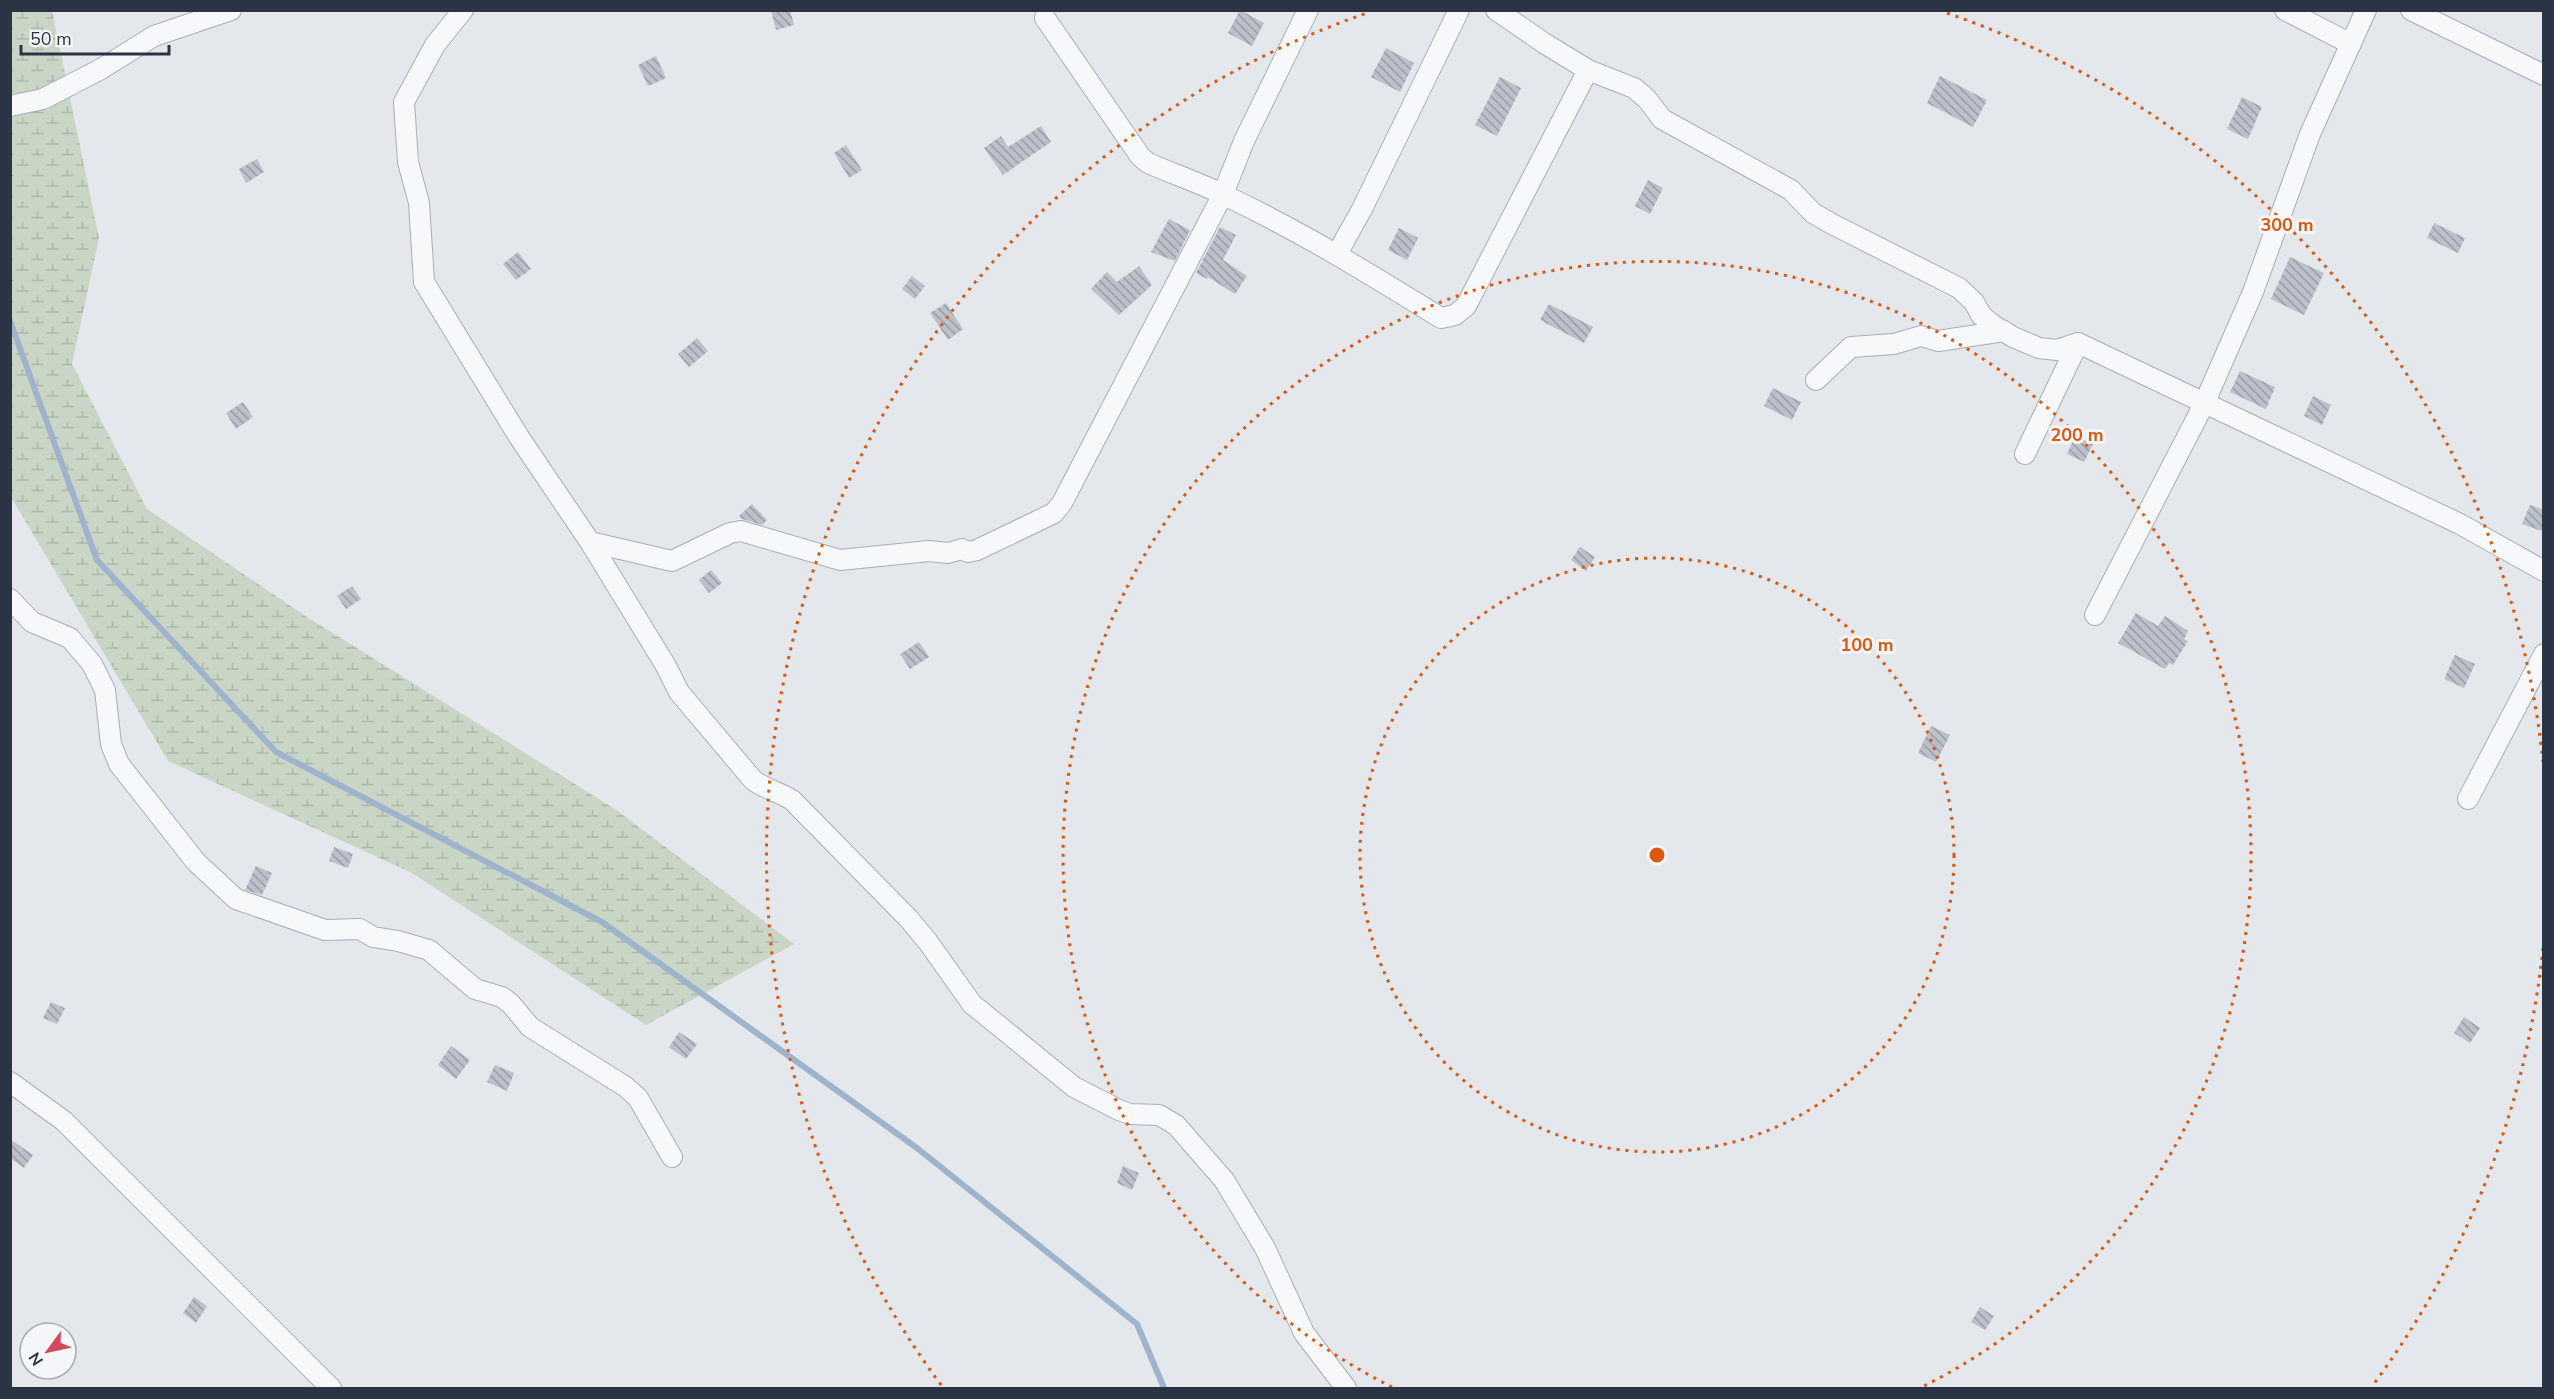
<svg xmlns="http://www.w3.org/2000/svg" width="2554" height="1399" font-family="'Nunito Sans',sans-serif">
<defs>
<pattern id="wetland-marsh" width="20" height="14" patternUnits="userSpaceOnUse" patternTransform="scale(1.5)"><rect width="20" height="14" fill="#c9d6c5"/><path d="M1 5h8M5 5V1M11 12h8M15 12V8" fill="none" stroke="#adb8ab"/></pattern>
<pattern id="building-back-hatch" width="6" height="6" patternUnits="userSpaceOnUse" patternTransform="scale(1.5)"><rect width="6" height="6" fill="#bbc0ca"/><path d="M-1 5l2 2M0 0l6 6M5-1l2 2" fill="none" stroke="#989da6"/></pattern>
</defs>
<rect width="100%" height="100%" fill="#e4e7ec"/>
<!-- wetland -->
<path fill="url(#wetland-marsh)" d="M10,11H52L99,238L72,364L147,509L310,619L615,809L794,944L646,1025L412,873L168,761L11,497Z"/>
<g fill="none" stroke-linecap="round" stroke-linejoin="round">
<!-- stream -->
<path stroke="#9fb4cc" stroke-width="6" d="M10,321L97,560L276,752L602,922L917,1148L1137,1324L1164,1388"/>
</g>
<!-- building -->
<g fill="url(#building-back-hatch)">
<path d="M771,10H790L794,25L776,30Z"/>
<path d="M1240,10L1264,23L1252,46L1228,33Z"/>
<path d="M1386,48L1414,63L1400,92L1371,77Z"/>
<path d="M656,56L666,78L648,86L638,65Z"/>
<path d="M1940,76L1987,100L1973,127L1927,103Z"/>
<path d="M1500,77L1521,88L1497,136L1475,125Z"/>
<path d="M2242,97L2262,107L2248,139L2227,129Z"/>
<path d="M1041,126L1051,142L1003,175L984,148L1001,136L1008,147Z"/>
<path d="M846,145L862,170L849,178L834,153Z"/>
<path d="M257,159L264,172L246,183L239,169Z"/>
<path d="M1648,180L1663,188L1650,214L1635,206Z"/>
<path d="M1169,219L1190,230L1175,261L1151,252Z"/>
<path d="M2434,223L2465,238L2458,253L2427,238Z"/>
<path d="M1220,227L1236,235L1223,260L1247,276L1235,294L1208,277L1207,279L1196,273Z"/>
<path d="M1399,228L1418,238L1407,260L1388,250Z"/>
<path d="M518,252L531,269L516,280L503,264Z"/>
<path d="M2290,257L2324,273L2304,315L2271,299Z"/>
<path d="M1139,266L1152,285L1119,315L1091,289L1107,272L1117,282Z"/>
<path d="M912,276L925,286L915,299L902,289Z"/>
<path d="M946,303L963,329L948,340L930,313Z"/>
<path d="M1549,304L1593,327L1584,343L1540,320Z"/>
<path d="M697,338L708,351L689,367L678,354Z"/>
<path d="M2240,371L2275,387L2266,409L2230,392Z"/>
<path d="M1773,388L1801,402L1792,420L1764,406Z"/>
<path d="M2313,396L2331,405L2322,425L2304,416Z"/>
<path d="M243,402L253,417L236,429L226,413Z"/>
<path d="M2075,436L2093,444L2084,462L2067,454Z"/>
<path d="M752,504L767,520L762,525L742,519L739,516Z"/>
<path d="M2530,505L2544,510V532L2522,524Z"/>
<path d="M1580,547L1595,557L1586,571L1571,560Z"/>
<path d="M711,570L722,583L709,593L699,580Z"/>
<path d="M352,586L361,599L346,609L337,596Z"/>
<path d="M2136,613L2158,626L2165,616L2188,631L2184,639L2188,641L2173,665L2169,663L2165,669L2118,643Z"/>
<path d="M919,642L929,657L910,669L900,654Z"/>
<path d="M2455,655L2475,664L2464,688L2444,679Z"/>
<path d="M1931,726L1950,735L1936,762L1918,753Z"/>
<path d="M334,847L353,854L348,868L329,861Z"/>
<path d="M256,866L272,873L262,895L245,890Z"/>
<path d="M51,1002L65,1008L57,1024L43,1018Z"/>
<path d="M2464,1017L2480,1028L2470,1043L2454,1033Z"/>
<path d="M679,1032L697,1044L686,1059L669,1047Z"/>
<path d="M451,1046L470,1060L456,1079L438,1065Z"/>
<path d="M495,1065L514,1073L507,1091L487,1082Z"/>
<path d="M10,1139L33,1155L24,1168L10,1158Z"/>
<path d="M1123,1166L1139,1173L1132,1190L1117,1183Z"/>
<path d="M194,1297L207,1306L196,1323L183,1313Z"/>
<path d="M1980,1307L1994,1316L1985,1330L1971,1322Z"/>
</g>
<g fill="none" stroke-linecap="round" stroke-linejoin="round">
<defs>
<g id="street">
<path d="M463,10L435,45L404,102L408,162L419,203L424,282L519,437L590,542L666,666L679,692L753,780C765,789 779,792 792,800L908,918L928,942L972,1004L1074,1087L1119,1110L1130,1114L1159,1115L1176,1125L1224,1180L1265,1248L1304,1333L1346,1388"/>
<path d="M1496,10L1544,43L1588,70L1634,88L1647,99L1662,119L1791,190L1813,213L1832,224L1959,288L1974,302L1981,315L1993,325L2013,337L2039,348L2057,350L2078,343L2460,524L2544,571"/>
<path d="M2285,10L2351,44"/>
<path d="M2411,10L2544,75"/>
<path d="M1045,18L1140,156L1148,163C1173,174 1200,183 1224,195C1300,231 1370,274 1441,318L1455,315L1466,306L1588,70"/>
<path d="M10,106L43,99L101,69L154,36L231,10"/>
<path d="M1337,254L1362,209L1459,10"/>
<path d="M1816,380L1851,347L1894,344L1921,336L1938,341L2004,331"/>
<path d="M2025,454L2078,343"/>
<path d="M590,542L672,561L730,533L741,531L840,560L929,551L948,553L962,549L968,552L977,550L1054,513L1062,503L1223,194L1244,141L1308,10"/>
<path d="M10,599L32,622L70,638L92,664L105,690L111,744L119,764L196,862L236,899L325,930L360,929L373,937L398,941L429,950L475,989L502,997L511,1004L530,1027L626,1087L638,1098L672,1157"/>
<path d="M2095,615L2204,404L2253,292L2310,134L2366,10"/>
<path d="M2468,799L2544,654"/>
<path d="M10,1082L64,1121L331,1388"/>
</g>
</defs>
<!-- street casing -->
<use href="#street" stroke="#a9aeb7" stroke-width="22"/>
<!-- street -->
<use href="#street" stroke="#f7f8fa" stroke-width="20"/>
</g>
<!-- distance rings -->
<g fill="none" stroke="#df570f" stroke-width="3" stroke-dasharray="3 6">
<circle cx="1657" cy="855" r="297"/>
<path d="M1392 1387A594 594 0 1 1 1922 1387"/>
<path d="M2543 948A891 891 0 0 1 2373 1385M941 1385A891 891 0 0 1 1367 13M1947 13A891 891 0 0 1 2543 762"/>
</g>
<circle cx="1657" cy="855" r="9" fill="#df570f" stroke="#f4f6f9" stroke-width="3"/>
<g font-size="18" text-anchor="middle" font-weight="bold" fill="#df570f" stroke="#f4f6f9" stroke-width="6" stroke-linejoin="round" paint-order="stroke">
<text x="2287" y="231">300 m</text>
<text x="2077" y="441">200 m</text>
<text x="1867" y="651">100 m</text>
</g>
<!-- border -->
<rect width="2554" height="1399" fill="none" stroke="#2b3445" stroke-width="24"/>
<!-- north arrow -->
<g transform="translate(48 1351) rotate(237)"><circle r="28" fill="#f4f6f9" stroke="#a4a8b1" stroke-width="1.5"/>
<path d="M0-4.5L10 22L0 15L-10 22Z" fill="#d1495b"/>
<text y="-9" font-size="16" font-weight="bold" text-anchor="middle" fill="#2b3445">N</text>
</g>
<!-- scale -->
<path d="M21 45v9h148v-9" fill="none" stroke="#2b3445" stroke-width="3"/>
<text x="30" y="45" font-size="18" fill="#2b3445" stroke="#f4f6f9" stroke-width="4.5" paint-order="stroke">50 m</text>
</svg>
